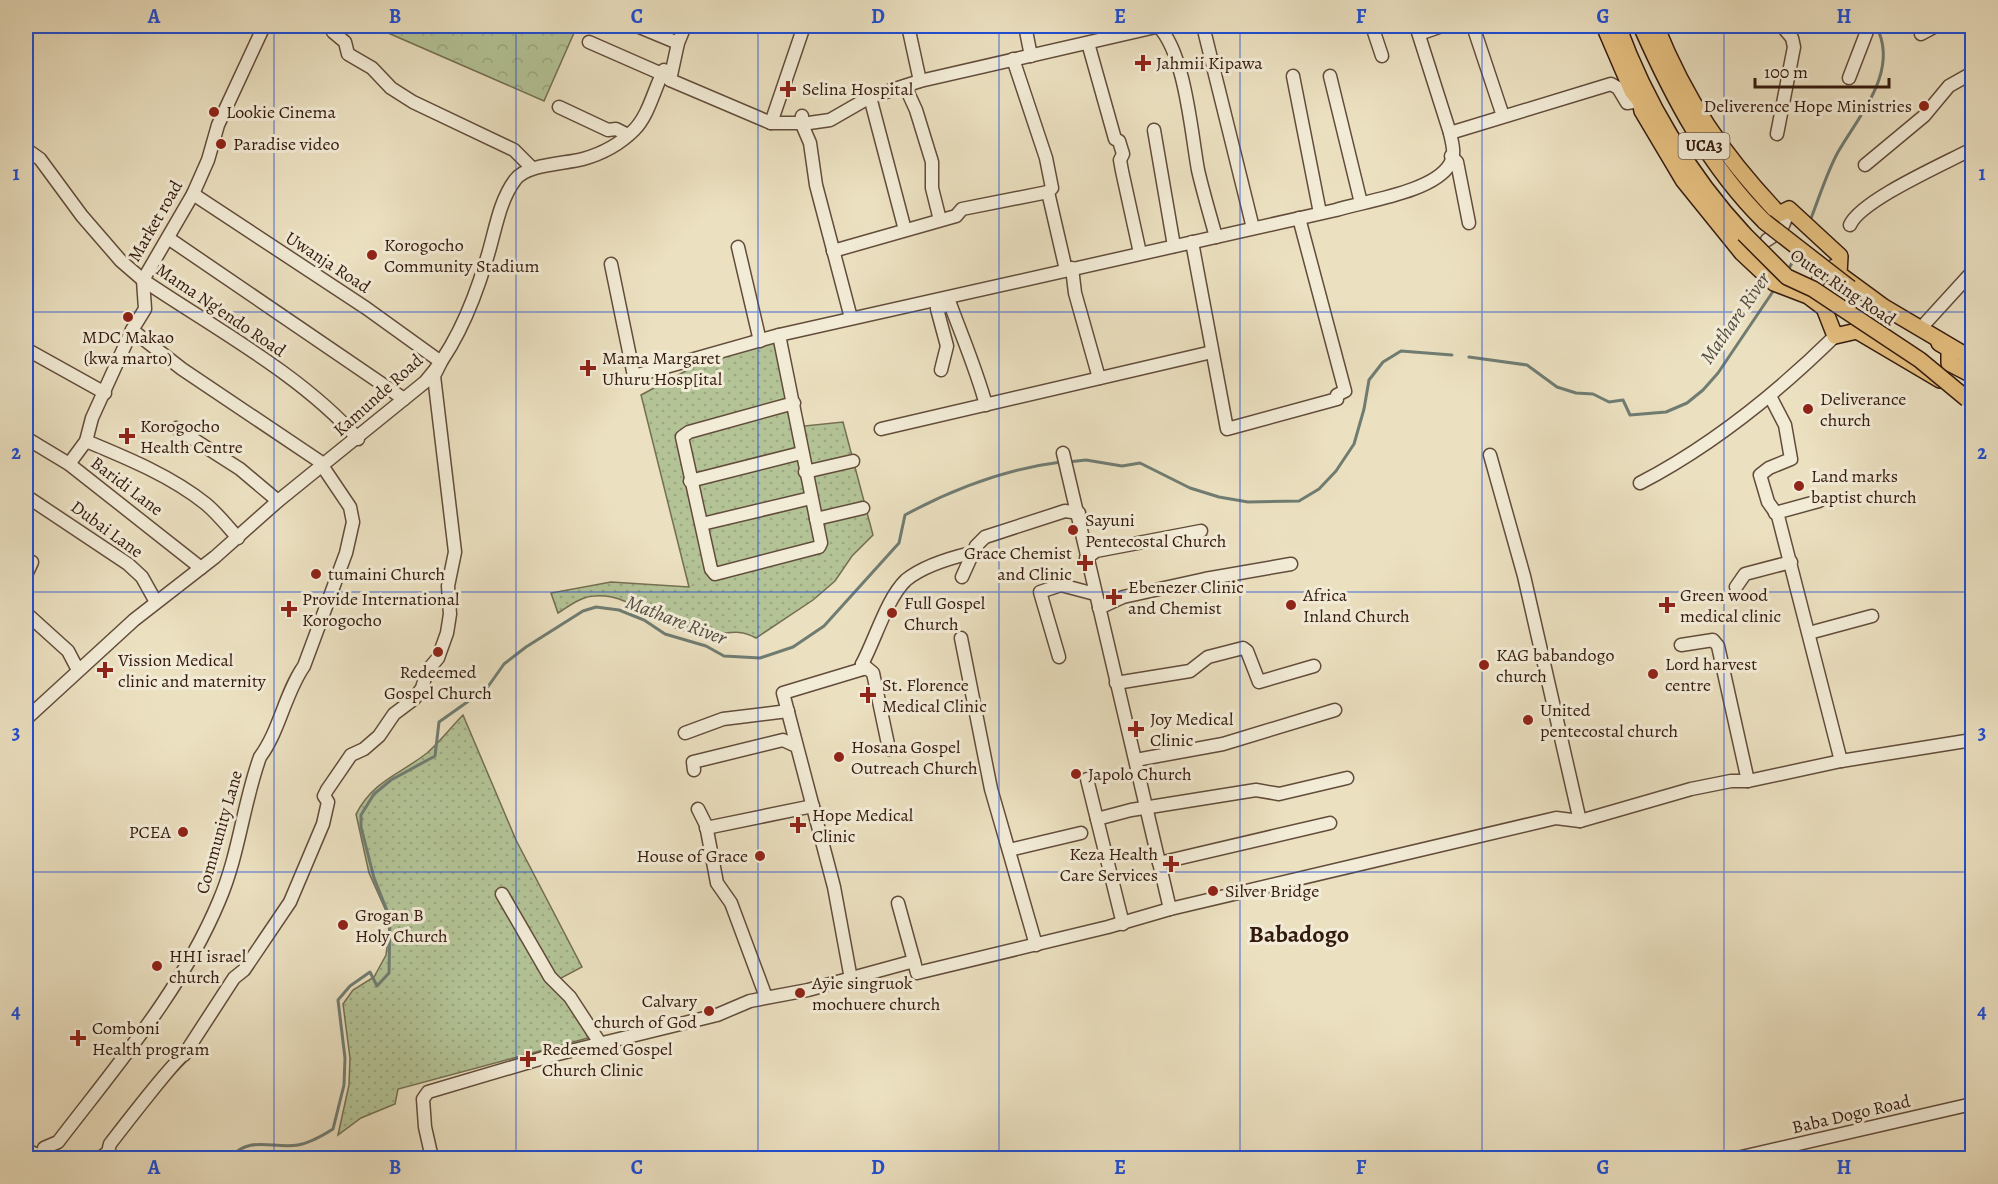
<svg xmlns="http://www.w3.org/2000/svg" width="1998" height="1184" font-family="Alegreya,serif">
<defs>
<pattern id="grass-dots" width="8" height="8" patternUnits="userSpaceOnUse" patternTransform="scale(1.5)"><rect width="8" height="8" fill="#b3c396"/><path d="M2 2h.1M6 6h.1" fill="none" stroke="#9ba780" stroke-width="1.8" stroke-linecap="round"/></pattern>
<pattern id="park-crowns" width="20" height="18" patternUnits="userSpaceOnUse" patternTransform="scale(1.5)"><rect width="20" height="18" fill="#b3c396"/><path d="M2 6a3 3 0 1 1 6 0M12 15a3 3 0 1 1 6 0" fill="none" stroke="#9ba780"/></pattern>
</defs>
<rect width="100%" height="100%" fill="#ebe0c0"/>
<filter id="stains"><feTurbulence type="fractalNoise" baseFrequency=".00333" numOctaves="4"/><feColorMatrix values="0 0 0 0 .2 0 0 0 0 .09 0 0 0 0 .02 0 0 0 .5 -.17"/></filter>
<radialGradient id="worn" r=".72"><stop offset=".6" stop-color="#630" stop-opacity="0"/><stop offset="1" stop-color="#630" stop-opacity=".3"/></radialGradient>
<!-- grass -->
<g fill="url(#grass-dots)" stroke="#746e52" stroke-width="1.5">
<path d="M762,330L785,350L795,427L843,422L873,535L852,556L835,581L813,600L756,638C735,626 724,637 703,634C691,633 674,628 663,623C642,611 622,594 595,596C582,596 569,606 558,613L551,593L611,582L689,587L641,395Z"/>
<path d="M463,715L516,840L582,967L561,978L588,1038L398,1089L395,1104L361,1118L338,1135L349,1085L350,1058L343,1004L353,990L374,977L386,955L389,931L386,911L369,873L356,814C374,780 399,775 427,753C440,742 451,727 463,715Z"/>
</g>
<!-- park -->
<path fill="url(#park-crowns)" stroke="#746e52" stroke-width="1.5" d="M372,26H577L544,101Z"/>
<g fill="none" stroke-linecap="round" stroke-linejoin="round">
<!-- stream -->
<g stroke="#707c72" stroke-width="3">
<path d="M1810,221C1819,198 1827,172 1838,152C1860,114 1900,70 1876,26"/>
<path d="M1788,270L1797,254"/>
<path d="M1469,357L1527,365L1557,387L1576,393L1593,394L1609,402L1623,400L1630,415L1666,412L1687,403L1703,390L1718,373L1774,290"/>
<path d="M1068,462L1086,460L1122,466L1140,463L1190,488L1219,497L1248,502L1299,501L1319,489L1336,471L1354,444L1364,409L1369,380L1383,362L1401,351L1452,355"/>
<path d="M230,1158C249,1135 273,1149 298,1145C310,1143 322,1136 333,1129L344,1085L345,1058L338,1000L350,986L370,972L377,986L389,973L390,918L374,878L361,827V815L374,794L391,780L435,756L439,722L487,688L504,664L526,647L583,611L596,607L619,610L644,620L665,634L706,646L724,656L760,658L793,647L824,626L899,543L905,515C955,488 1005,469 1061,462"/>
</g>
<defs>
<g id="minor">
<path d="M333,26V32L345,42L348,54L372,68L391,88L413,102L514,150L532,168"/>
<path d="M637,26L678,43"/>
<path d="M908,26L920,81"/>
<path d="M1025,26L1031,56"/>
<path d="M1158,26C1185,53 1191,131 1198,170C1203,192 1210,215 1216,237"/>
<path d="M1203,26L1253,228"/>
<path d="M1372,26L1382,56"/>
<path d="M1416,26L1450,133"/>
<path d="M1473,26L1503,116"/>
<path d="M1419,34L1442,26"/>
<path d="M1921,34L1936,26"/>
<path d="M589,42L662,74"/>
<path d="M1088,43L1115,139L1119,141L1123,154L1120,160L1122,171L1140,253"/>
<path d="M1013,59L1046,158L1052,188L1048,192L1066,270"/>
<path d="M1293,76L1320,213"/>
<path d="M1330,76L1361,203"/>
<path d="M1849,78L1869,26"/>
<path d="M670,80L771,123H809L830,120L870,97L920,81L1160,26"/>
<path d="M905,86L916,110L932,162V188L940,220"/>
<path d="M870,97L905,230"/>
<path d="M559,107L608,130L616,129L628,135"/>
<path d="M802,116L801,122L810,143L816,185L851,318"/>
<path d="M771,123L804,26"/>
<path d="M1154,130L1174,246"/>
<path d="M1777,134L1794,47L1792,38L1782,26"/>
<path d="M26,149L40,159L82,216L121,261L143,280C214,328 302,375 358,439"/>
<path d="M1451,156L1457,162L1469,223"/>
<path d="M1865,165L1924,116L1949,86L1972,73"/>
<path d="M1850,225C1861,200 1946,163 1972,149"/>
<path d="M168,238L404,399"/>
<path d="M1767,240C1777,234 1787,225 1786,212L1779,214"/>
<path d="M1192,242L1227,429L1337,399V395L1345,391L1299,218"/>
<path d="M738,247L760,341"/>
<path d="M833,251L956,216L962,209L1048,192"/>
<path d="M611,264L634,376L779,335"/>
<path d="M1072,268L1075,293L1099,378"/>
<path d="M948,298C961,334 976,368 986,405"/>
<path d="M1813,298L1818,280L1833,266"/>
<path d="M1920,329L1972,272"/>
<path d="M26,349L105,393"/>
<path d="M941,370L947,346L937,309L949,304"/>
<path d="M1770,396L1785,425L1791,459L1769,468L1760,475L1768,502L1778,516L1841,761"/>
<path d="M794,403L689,432L682,437L711,569L715,574L819,547L821,543L779,335L1336,210C1365,201 1434,192 1450,164C1456,154 1452,143 1450,133L1611,84L1618,88L1627,103L1640,101"/>
<path d="M176,428L240,469L278,501"/>
<path d="M881,429L1212,352"/>
<path d="M26,438L69,464L201,568"/>
<path d="M86,441C127,458 171,476 206,504C218,514 228,527 238,538"/>
<path d="M1063,453L1170,909"/>
<path d="M1490,455L1524,576L1580,821"/>
<path d="M69,464L86,441L92,418L132,330L145,309L143,280L193,194L208,160L218,125L264,26"/>
<path d="M805,472L853,461"/>
<path d="M690,481L801,453"/>
<path d="M1640,483C1713,445 1777,393 1835,336"/>
<path d="M26,496L128,564L142,577L156,602"/>
<path d="M1775,513L1819,501"/>
<path d="M816,519L863,508"/>
<path d="M702,524L811,498"/>
<path d="M1086,558L1096,551L1201,531"/>
<path d="M26,562H32L26,575"/>
<path d="M962,577L976,546L985,537L1065,511L1079,513"/>
<path d="M1736,587L1745,574L1791,562"/>
<path d="M1099,608L1123,597L1205,579L1291,564"/>
<path d="M26,613L68,651L78,670"/>
<path d="M1809,633L1872,616"/>
<path d="M961,638L991,789L1036,945"/>
<path d="M1681,645L1713,640L1718,646L1748,781"/>
<path d="M1059,657L1040,592L1061,585L1095,594"/>
<path d="M862,664L873,673L889,749"/>
<path d="M863,669L866,668L862,664C875,640 887,598 906,580C923,566 950,558 971,553"/>
<path d="M1116,683L1190,671L1208,657L1243,648L1247,651L1259,682L1314,666"/>
<path d="M26,719L134,620L215,557L278,501L425,382C454,350 474,301 486,261C495,234 498,203 515,180C526,164 564,164 583,159C601,154 620,144 634,130C649,115 654,89 664,70L670,80L678,43L685,26"/>
<path d="M685,733L723,719L788,711"/>
<path d="M1136,760L1223,744L1335,710"/>
<path d="M694,770L693,762L783,740L796,746"/>
<path d="M1087,779L1123,924"/>
<path d="M698,809L706,825L717,883L731,903L766,997"/>
<path d="M1097,819L1131,810L1256,790L1279,794L1347,778"/>
<path d="M706,828L813,806"/>
<path d="M1009,850L1081,833"/>
<path d="M1159,863L1330,823"/>
<path d="M502,894L550,977L570,997L600,1043"/>
<path d="M898,903L914,961"/>
<path d="M851,979L834,887L783,693L866,668"/>
<path d="M26,1150L45,1158"/>
<path d="M49,1158L44,1148L58,1142C116,1066 182,990 219,901C239,855 243,804 260,757C280,730 285,693 304,666L346,553L353,522L350,507L319,461L182,369L132,330"/>
<path d="M100,1158L108,1152L110,1144C120,1131 177,1057 184,1055L234,978L244,970L290,902L323,824L328,802L324,796L327,790L351,755L364,749L379,736L394,714L414,699L422,688L427,671L438,658L447,633L450,614L448,586L455,552L434,376L441,362L366,308L193,194"/>
<path d="M432,1158L425,1127L423,1099L428,1092L550,1056L717,1015L750,1001L808,990L914,961L917,973L1108,927L1170,909L1556,818L1580,821L1691,789L1731,781H1748L1841,761L1972,740"/>
<path d="M1737,1158L1972,1104"/>
</g>
<g id="major">
<path d="M1604,26L1632,91L1640,101L1642,111L1683,180L1742,253L1774,283L1808,296L1824,308L1835,336L1857,331L1940,380"/>
<path d="M1618,26C1645,101 1689,175 1744,234"/>
<path d="M1641,26C1672,96 1709,167 1765,222"/>
<path d="M1656,26C1686,101 1723,155 1779,214L1789,209L1840,256L1839,274L1884,307L1972,359"/>
<path d="M1939,343L1949,349V363L1972,375"/>
</g>
</defs>
<!-- minor casing -->
<use href="#minor" stroke="#624c3a" stroke-width="15"/>
<!-- major casing -->
<use href="#major" stroke="#341a0e" stroke-width="18"/>
<!-- minor -->
<use href="#minor" stroke="#f2ebd6" stroke-width="12"/>
<!-- major -->
<use href="#major" stroke="#e6c080" stroke-width="15"/>
<defs>
<g id="major-bridge">
<path d="M1765,222L1850,288"/>
<path d="M1744,234L1787,277L1813,289L1920,360L1967,399"/>
</g>
</defs>
<!-- major-bridge casing -->
<use href="#major-bridge" stroke="#341a0e" stroke-width="18" stroke-linecap="butt"/>
<!-- major-bridge -->
<use href="#major-bridge" stroke="#e6c080" stroke-width="15"/>
</g>
<!-- grid -->
<path fill="none" stroke="#1d4ed8" stroke-width="1.5" stroke-opacity="0.55" d="M274,26V1158M516,26V1158M758,26V1158M999,26V1158M1240,26V1158M1482,26V1158M1724,26V1158M26,312H1972M26,592H1972M26,872H1972"/>
<!-- markers -->
<g fill="#8f2418" stroke="#f2ebd6" stroke-width="2">
<path d="M1140 54h6v6h6v6h-6v6h-6v-6h-6v-6h6z"/>
<path d="M785 80h6v6h6v6h-6v6h-6v-6h-6v-6h6z"/>
<circle cx="1924" cy="106" r="6"/>
<circle cx="214" cy="112" r="6"/>
<circle cx="221" cy="144" r="6"/>
<circle cx="372" cy="255" r="6"/>
<circle cx="128" cy="317" r="6"/>
<path d="M585 359h6v6h6v6h-6v6h-6v-6h-6v-6h6z"/>
<circle cx="1808" cy="409" r="6"/>
<path d="M124 427h6v6h6v6h-6v6h-6v-6h-6v-6h6z"/>
<circle cx="1799" cy="486" r="6"/>
<circle cx="1073" cy="530" r="6"/>
<path d="M1082 554h6v6h6v6h-6v6h-6v-6h-6v-6h6z"/>
<circle cx="316" cy="574" r="6"/>
<path d="M1111 588h6v6h6v6h-6v6h-6v-6h-6v-6h6z"/>
<circle cx="1291" cy="605" r="6"/>
<path d="M1664 596h6v6h6v6h-6v6h-6v-6h-6v-6h6z"/>
<path d="M286 600h6v6h6v6h-6v6h-6v-6h-6v-6h6z"/>
<circle cx="892" cy="613" r="6"/>
<circle cx="438" cy="652" r="6"/>
<circle cx="1484" cy="665" r="6"/>
<path d="M102 661h6v6h6v6h-6v6h-6v-6h-6v-6h6z"/>
<circle cx="1653" cy="674" r="6"/>
<path d="M865 686h6v6h6v6h-6v6h-6v-6h-6v-6h6z"/>
<circle cx="1528" cy="720" r="6"/>
<path d="M1133 720h6v6h6v6h-6v6h-6v-6h-6v-6h6z"/>
<circle cx="839" cy="757" r="6"/>
<circle cx="1076" cy="774" r="6"/>
<path d="M795 816h6v6h6v6h-6v6h-6v-6h-6v-6h6z"/>
<circle cx="183" cy="832" r="6"/>
<circle cx="760" cy="856" r="6"/>
<path d="M1168 855h6v6h6v6h-6v6h-6v-6h-6v-6h6z"/>
<circle cx="1213" cy="891" r="6"/>
<circle cx="343" cy="925" r="6"/>
<circle cx="157" cy="966" r="6"/>
<circle cx="800" cy="993" r="6"/>
<circle cx="709" cy="1011" r="6"/>
<path d="M75 1029h6v6h6v6h-6v6h-6v-6h-6v-6h6z"/>
<path d="M525 1050h6v6h6v6h-6v6h-6v-6h-6v-6h6z"/>
</g>
<g text-anchor="middle" dominant-baseline="central" stroke-width="6" stroke-linejoin="round" paint-order="stroke">
<!-- shield labels -->
<rect fill="#f2ebd6" stroke="#6d594a" stroke-width="1.5" x="1678.5" y="133" width="51" height="26" rx="4.5"/>
<g font-size="16" font-weight="bold" fill="#341a0e">
<text x="1704" y="146">UCA3</text>
</g>
<!-- poi labels -->
<g font-size="18" fill="#341a0e" stroke="#f2ebd6" text-anchor="start">
<text x="1156" y="63">Jahmii Kipawa</text>
<text x="802" y="89">Selina Hospital</text>
<text x="1912" y="106" text-anchor="end">Deliverence Hope Ministries</text>
<text x="226" y="112">Lookie Cinema</text>
<text x="233" y="144">Paradise video</text>
<text x="384" y="245">Korogocho<tspan x="384" dy="21">Community Stadium</tspan></text>
<text x="128" y="337" text-anchor="middle">MDC Makao<tspan x="128" dy="21">(kwa marto)</tspan></text>
<text x="602" y="358">Mama Margaret<tspan x="602" dy="21">Uhuru Hosp[ital</tspan></text>
<text x="1820" y="399">Deliverance<tspan x="1820" dy="21">church</tspan></text>
<text x="140" y="426">Korogocho<tspan x="140" dy="21">Health Centre</tspan></text>
<text x="1811" y="476">Land marks<tspan x="1811" dy="21">baptist church</tspan></text>
<text x="1085" y="520">Sayuni<tspan x="1085" dy="21">Pentecostal Church</tspan></text>
<text x="1072" y="553" text-anchor="end">Grace Chemist<tspan x="1072" dy="21">and Clinic</tspan></text>
<text x="328" y="574">tumaini Church</text>
<text x="1128" y="587">Ebenezer Clinic<tspan x="1128" dy="21">and Chemist</tspan></text>
<text x="1303" y="595">Africa<tspan x="1303" dy="21">Inland Church</tspan></text>
<text x="1680" y="595">Green wood<tspan x="1680" dy="21">medical clinic</tspan></text>
<text x="302" y="599">Provide International<tspan x="302" dy="21">Korogocho</tspan></text>
<text x="904" y="603">Full Gospel<tspan x="904" dy="21">Church</tspan></text>
<text x="1496" y="655">KAG babandogo<tspan x="1496" dy="21">church</tspan></text>
<text x="118" y="660">Vission Medical<tspan x="118" dy="21">clinic and maternity</tspan></text>
<text x="1665" y="664">Lord harvest<tspan x="1665" dy="21">centre</tspan></text>
<text x="438" y="672" text-anchor="middle">Redeemed<tspan x="438" dy="21">Gospel Church</tspan></text>
<text x="882" y="685">St. Florence<tspan x="882" dy="21">Medical Clinic</tspan></text>
<text x="1540" y="710">United<tspan x="1540" dy="21">pentecostal church</tspan></text>
<text x="1150" y="719">Joy Medical<tspan x="1150" dy="21">Clinic</tspan></text>
<text x="851" y="747">Hosana Gospel<tspan x="851" dy="21">Outreach Church</tspan></text>
<text x="1088" y="774">Japolo Church</text>
<text x="812" y="815">Hope Medical<tspan x="812" dy="21">Clinic</tspan></text>
<text x="171" y="832" text-anchor="end">PCEA</text>
<text x="1158" y="854" text-anchor="end">Keza Health<tspan x="1158" dy="21">Care Services</tspan></text>
<text x="748" y="856" text-anchor="end">House of Grace</text>
<text x="1225" y="891">Silver Bridge</text>
<text x="355" y="915">Grogan B<tspan x="355" dy="21">Holy Church</tspan></text>
<text x="169" y="956">HHI israel<tspan x="169" dy="21">church</tspan></text>
<text x="812" y="983">Ayie singruok<tspan x="812" dy="21">mochuere church</tspan></text>
<text x="697" y="1001" text-anchor="end">Calvary<tspan x="697" dy="21">church of God</tspan></text>
<text x="92" y="1028">Comboni<tspan x="92" dy="21">Health program</tspan></text>
<text x="542" y="1049">Redeemed Gospel<tspan x="542" dy="21">Church Clinic</tspan></text>
</g>
<!-- street labels -->
<g font-size="18" fill="#341a0e" stroke="#f2ebd6">
<text transform="translate(155 221) rotate(-60)">Market road</text>
<text transform="translate(328 262) rotate(33)">Uwanja Road</text>
<text transform="translate(1843 287) rotate(34)">Outer Ring Road</text>
<text transform="translate(221 310) rotate(34)">Mama Ng'endo Road</text>
<text transform="translate(378 395) rotate(-42)">Kamunde Road</text>
<text transform="translate(127 486) rotate(37)">Baridi Lane</text>
<text transform="translate(107 529) rotate(36)">Dubai Lane</text>
<text transform="translate(219 832) rotate(-74)">Community Lane</text>
<text transform="translate(1851 1114) rotate(-13)">Baba Dogo Road</text>
</g>
<!-- water labels -->
<g font-size="20" font-style="italic" fill="#524b40" stroke="#f2ebd6">
<text transform="translate(1735 318) rotate(-55)">Mathare River</text>
<text transform="translate(676 620) rotate(21)">Mathare River</text>
</g>
<!-- district labels -->
<g font-size="24" font-weight="bold" fill="#341a0e" stroke="#f2ebd6">
<text x="1299" y="934">Babadogo</text>
</g>
</g>
<!-- margin -->
<rect width="1998" height="1184" fill="none" stroke="#ebe0c0" stroke-width="66"/>
<!-- scale -->
<path d="M1755 78v9h134v-9" fill="none" stroke="#341a0e" stroke-width="3"/>
<text x="1764" y="78" font-size="18" fill="#341a0e" stroke="#f2ebd6" stroke-width="4.5" paint-order="stroke">100 m</text>
<rect x="33" y="33" width="1932" height="1118" fill="none" stroke="#1d4ed8" stroke-width="2"/>
<g font-size="20" text-anchor="middle" font-weight="bold" fill="#1d4ed8">
<text x="154" y="23">A</text>
<text x="395" y="23">B</text>
<text x="637" y="23">C</text>
<text x="878" y="23">D</text>
<text x="1120" y="23">E</text>
<text x="1361" y="23">F</text>
<text x="1603" y="23">G</text>
<text x="1844" y="23">H</text>
<text x="16" y="180">1</text>
<text x="1982" y="180">1</text>
<text x="16" y="459">2</text>
<text x="1982" y="459">2</text>
<text x="16" y="739">3</text>
<text x="1982" y="739">3</text>
<text x="16" y="1018">4</text>
<text x="1982" y="1018">4</text>
<text x="154" y="1174">A</text>
<text x="395" y="1174">B</text>
<text x="637" y="1174">C</text>
<text x="878" y="1174">D</text>
<text x="1120" y="1174">E</text>
<text x="1361" y="1174">F</text>
<text x="1603" y="1174">G</text>
<text x="1844" y="1174">H</text>
</g>
<rect width="100%" height="100%" filter="url(#stains)"/>
<rect width="100%" height="100%" fill="url(#worn)"/>
</svg>
